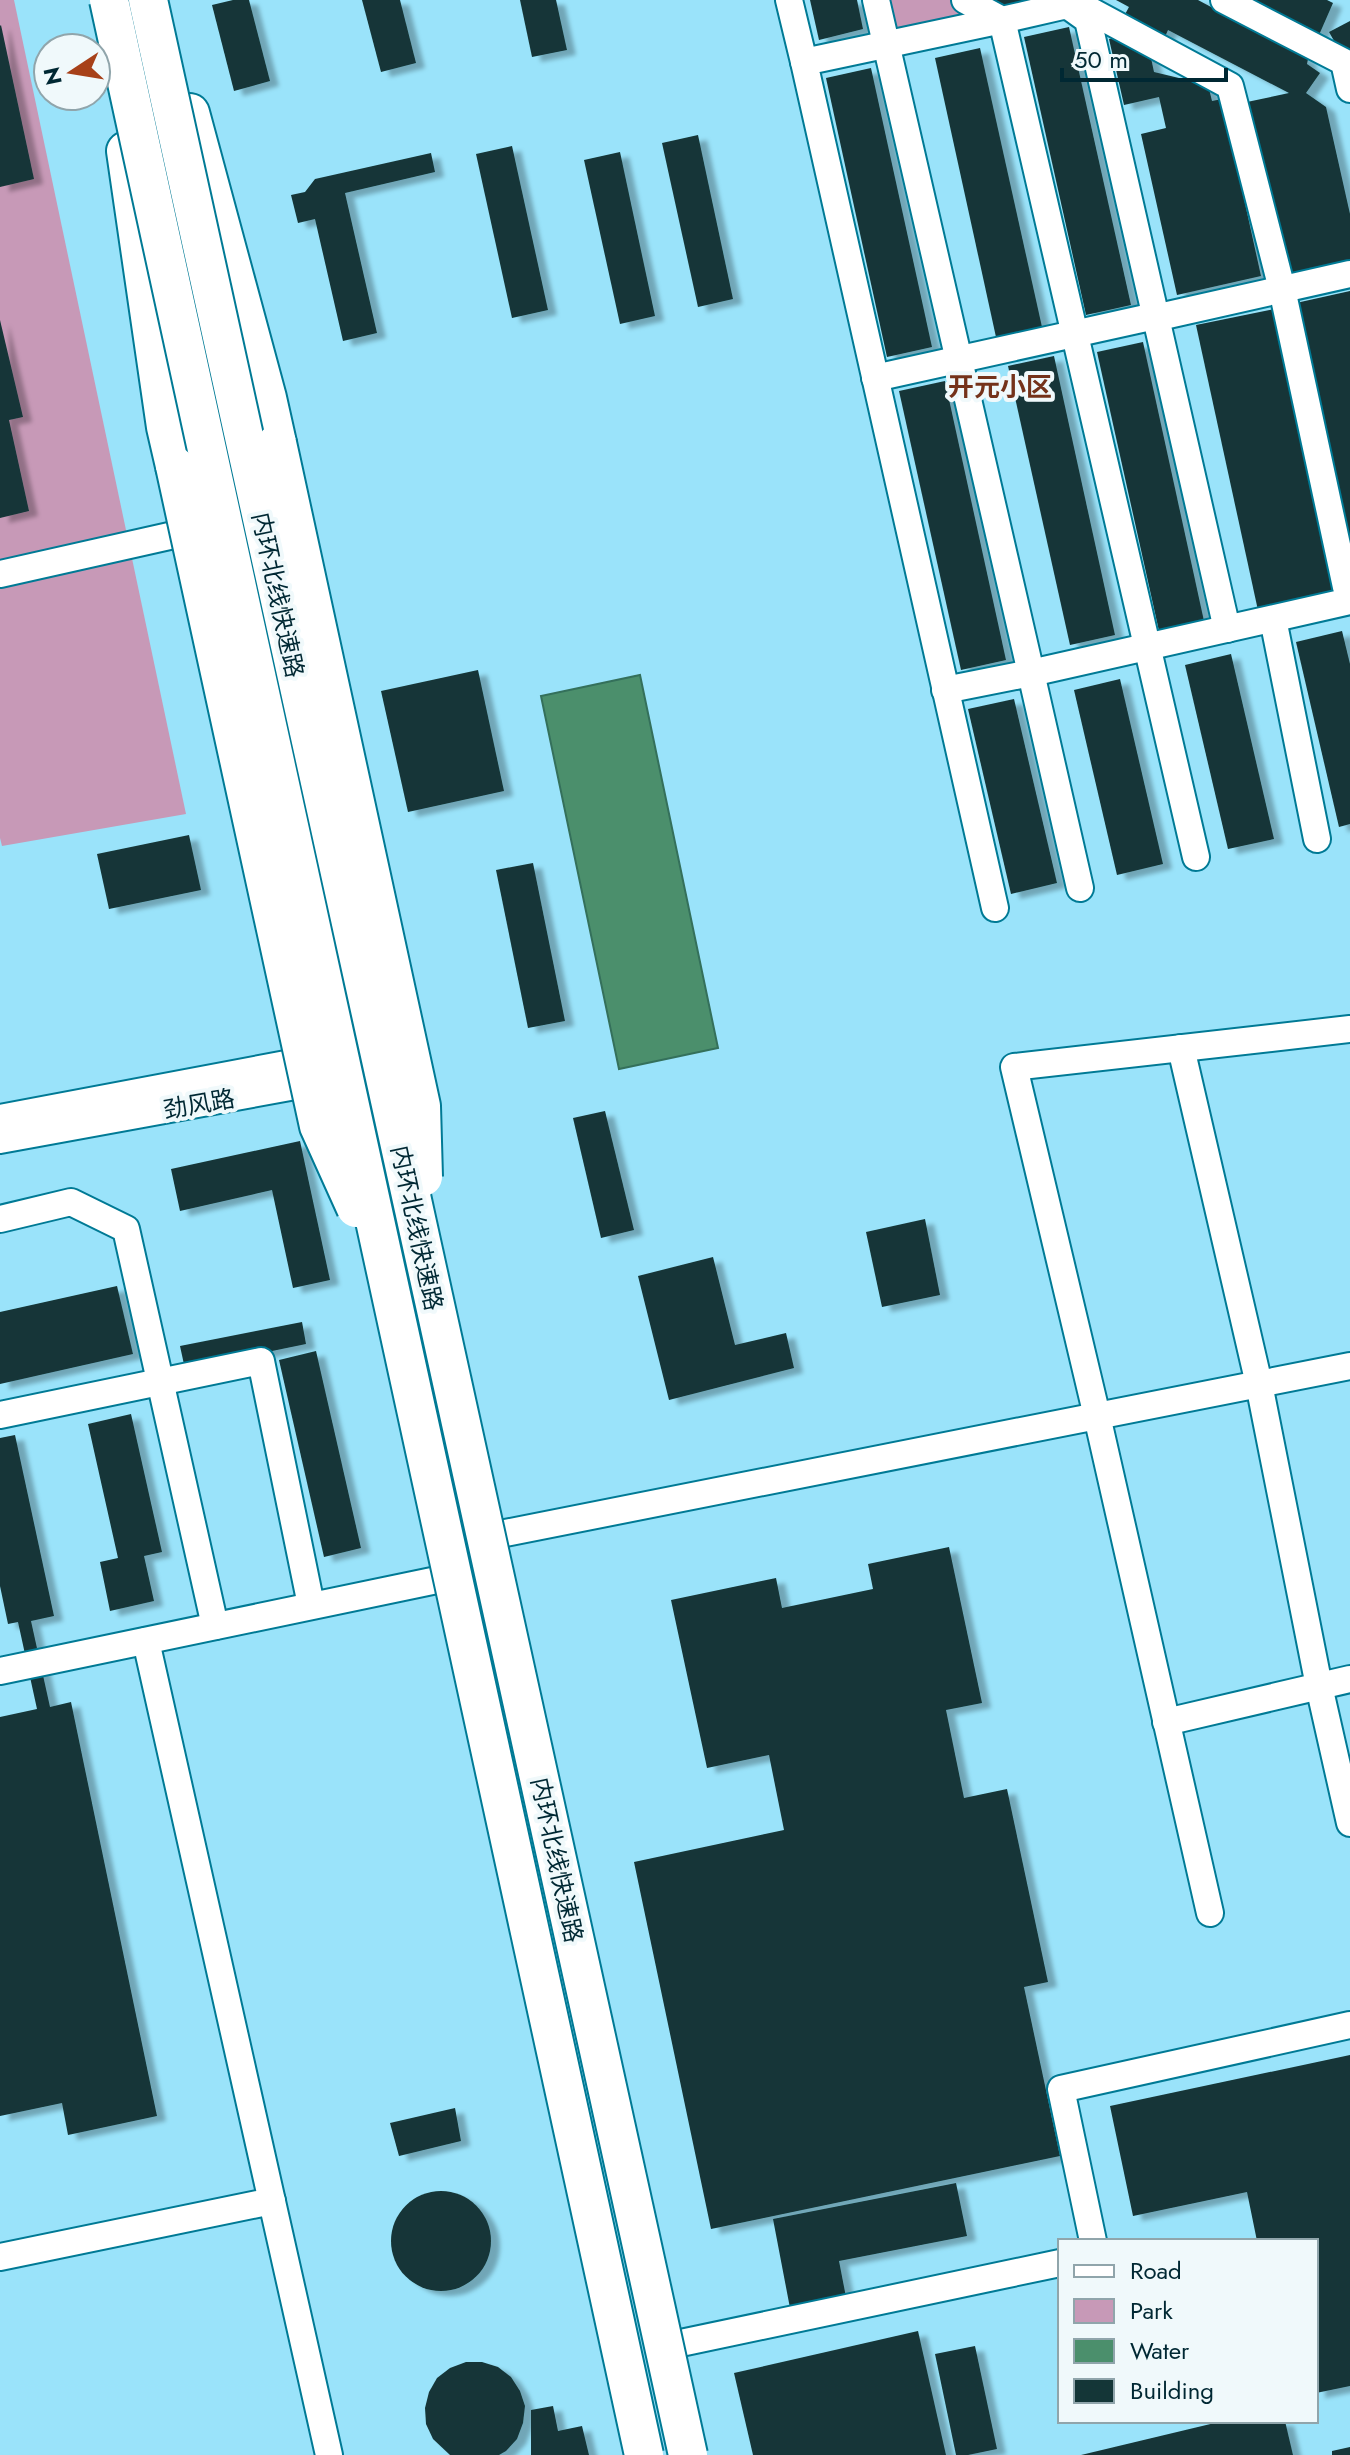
<svg xmlns="http://www.w3.org/2000/svg" width="1350" height="2455" font-family="Jost,'Noto Sans SC',sans-serif">
<defs>
<filter id="shadow"><feDropShadow dx="9" dy="5" stdDeviation="2" flood-color="#0004"/></filter>
</defs>
<rect width="100%" height="100%" fill="#9ae3fa"/>
<!-- green -->
<g fill="#c799b7">
<path d="M0,0H14L186,814L2,846L0,838Z"/>
<path d="M876,0H965L1002,20L886,45Z"/>
</g>
<!-- water -->
<path fill="#4b8f6c" stroke="#34705b" stroke-width="2" d="M640,675L718,1048L619,1069L541,696Z"/>
<!-- building -->
<g fill="#143637" filter="url(#shadow)">
<path d="M233,0H249L270,81L234,91L212,5Z"/>
<path d="M362,0H400L416,63L381,72Z"/>
<path d="M520,0H556L567,50L532,57Z"/>
<path d="M810,0H857L863,29L819,40Z"/>
<path d="M995,0H1036L1010,8Z"/>
<path d="M1116,0H1198L1308,59L1307,64L1320,73L1306,93L1326,107L1350,214V263L1290,275L1276,208L1269,210L1247,102L1289,93L1168,30L1164,39L1123,18L1129,7Z"/>
<path d="M1252,0H1327L1333,3L1319,35Z"/>
<path d="M1350,21V69L1329,32Z"/>
<path d="M1,25L34,179L0,187V26Z"/>
<path d="M1069,27L1131,305L1086,315L1024,37Z"/>
<path d="M1129,35L1148,44L1154,72L1208,85L1212,101L1222,99L1261,276L1177,295L1141,134L1166,128L1159,97L1124,105L1109,39Z"/>
<path d="M980,48L1042,327L996,337L935,58Z"/>
<path d="M871,68L932,347L887,357L826,78Z"/>
<path d="M698,135L733,299L698,307L662,143Z"/>
<path d="M512,146L548,310L512,318L476,154Z"/>
<path d="M620,152L655,316L620,324L584,160Z"/>
<path d="M431,153L435,172L345,193L377,333L343,341L315,219L298,223L291,195L305,192L315,179Z"/>
<path d="M1350,291V542H1349L1296,303Z"/>
<path d="M1274,309L1336,598L1259,615L1196,325Z"/>
<path d="M0,320L23,417L9,420L29,511L0,518Z"/>
<path d="M1143,342L1204,621L1159,631L1097,352Z"/>
<path d="M1054,356L1115,635L1070,645L1008,366Z"/>
<path d="M945,381L1006,660L961,670L899,391Z"/>
<path d="M1342,631L1350,664V824L1339,827L1296,642Z"/>
<path d="M1231,654L1274,839L1228,849L1185,665Z"/>
<path d="M478,670L504,791L408,812L381,691Z"/>
<path d="M1120,679L1163,864L1117,875L1074,690Z"/>
<path d="M1014,699L1057,883L1011,894L968,709Z"/>
<path d="M189,835L201,890L109,909L97,854Z"/>
<path d="M533,863L565,1021L528,1028L496,870Z"/>
<path d="M605,1111L634,1230L601,1238L573,1118Z"/>
<path d="M300,1141L330,1280L293,1288L272,1190L180,1211L171,1169Z"/>
<path d="M925,1219L940,1295L882,1307L866,1232Z"/>
<path d="M713,1257L735,1345L786,1333L794,1368L669,1400L638,1276Z"/>
<path d="M117,1286L133,1354L0,1384V1312Z"/>
<path d="M302,1322L306,1344L185,1369L180,1346Z"/>
<path d="M316,1351L361,1548L324,1557L279,1360Z"/>
<path d="M131,1414L162,1552L144,1556L154,1601L110,1611L100,1562L118,1558L88,1424Z"/>
<path d="M15,1435L54,1616L31,1621L50,1707L71,1702L157,2116L68,2135L62,2103L0,2116V1717L37,1709L18,1622L8,1624L0,1586V1438Z"/>
<path d="M949,1547L982,1703L946,1710L964,1798L1007,1789L1048,1982L1024,1987L1060,2156L711,2229L634,1862L784,1830L769,1755L707,1768L671,1600L776,1578L782,1608L873,1589L868,1564Z"/>
<path d="M1350,2055V2386L1316,2393V2241H1257L1247,2192L1133,2216L1110,2106Z"/>
<path d="M455,2108L461,2141L399,2156L390,2123Z"/>
<path d="M956,2183L967,2236L839,2261L846,2297L790,2308L773,2219Z"/>
<circle cx="441" cy="2241" r="50"/>
<path d="M918,2331L946,2455H753L734,2373Z"/>
<path d="M975,2346L997,2449L968,2455H956L935,2354Z"/>
<path d="M466,2362H482L498,2367L511,2377L520,2391L525,2406L523,2423L517,2439L506,2451L499,2455H450L433,2439L426,2424L425,2408L429,2392L437,2378L450,2368Z"/>
<path d="M553,2406L558,2431L582,2426L589,2455H531V2410Z"/>
<path d="M1223,2421H1285L1293,2455H1081Z"/>
<path d="M1350,2447V2455H1332V2451Z"/>
</g>
<g fill="none" stroke-linecap="round" stroke-linejoin="round">
<defs>
<g id="minor">
<path d="M789,0L804,62"/>
<path d="M876,0L1031,673L1350,601"/>
<path d="M965,0L1002,20L1067,5L1088,20L1227,629"/>
<path d="M1224,0L1344,62L1350,89"/>
<path d="M1076,3L1230,86L1282,289L1346,587"/>
<path d="M1168,315L1350,274"/>
<path d="M875,378L1155,316"/>
<path d="M0,574L205,528"/>
<path d="M1273,619L1317,839"/>
<path d="M945,690L1031,673L1080,888"/>
<path d="M995,908L804,62L1002,20L1196,857"/>
<path d="M1181,1048L1259,1384L1319,1686L1350,1823"/>
<path d="M0,1118L318,1058"/>
<path d="M0,1140L323,1081"/>
<path d="M0,1219L71,1202L126,1229L215,1626"/>
<path d="M0,1415L261,1361L311,1605"/>
<path d="M500,1534L1350,1366"/>
<path d="M146,1641L329,2455"/>
<path d="M0,1671L437,1580"/>
<path d="M1166,1722L1350,1679"/>
<path d="M1210,1913L1097,1416L1014,1067L1350,1029"/>
<path d="M1093,2241L1061,2089L1350,2025"/>
<path d="M0,2257L272,2201"/>
<path d="M676,2344L1060,2263"/>
</g>
<g id="highway">
<path d="M190,113L267,398L277,443"/>
<path d="M126,151L166,427L175,466"/>
</g>
</defs>
<!-- minor casing -->
<use href="#minor" stroke="#007a95" stroke-width="30"/>
<!-- highway casing -->
<use href="#highway" stroke="#007a95" stroke-width="42"/>
<!-- minor -->
<use href="#minor" stroke="#fff" stroke-width="26"/>
<!-- highway -->
<use href="#highway" stroke="#fff" stroke-width="38"/>
<defs>
<g id="highway-bridge">
<path d="M109,0L644,2455"/>
<path d="M148,0L688,2455"/>
<path d="M277,443L421,1106L423,1177"/>
<path d="M175,466L319,1126L356,1208"/>
</g>
</defs>
<!-- highway-bridge casing -->
<use href="#highway-bridge" stroke="#007a95" stroke-width="42" stroke-linecap="butt"/>
<!-- highway-bridge -->
<use href="#highway-bridge" stroke="#fff" stroke-width="38"/>
</g>
<g text-anchor="middle" dominant-baseline="central" stroke-width="8" stroke-linejoin="round" paint-order="stroke">
<!-- street labels -->
<g font-size="24" fill="#002833" stroke="#f0f9fb">
<text transform="translate(278 595) rotate(78)">内环北线快速路</text>
<text transform="translate(199 1104) rotate(-10)">劲风路</text>
<text transform="translate(417 1228) rotate(78)">内环北线快速路</text>
<text transform="translate(557 1860) rotate(78)">内环北线快速路</text>
</g>
<!-- neighbourhood labels -->
<g font-size="26" font-weight="bold" fill="#74321a" stroke="#f0f9fb">
<text x="1000" y="387">开元小区</text>
</g>
</g>
<!-- legend -->
<rect x="1058" y="2239" width="260" height="184" fill="#f0f9fb" stroke="#90a5ab" stroke-width="2"/>
<rect x="1074" y="2265" width="40" height="12" fill="#ffffff" stroke="#90a5ab" stroke-width="2"/>
<text x="1130" y="2279" font-size="24" fill="#002833">Road</text>
<rect x="1074" y="2299" width="40" height="24" fill="#c799b7" stroke="#90a5ab" stroke-width="2"/>
<text x="1130" y="2319" font-size="24" fill="#002833">Park</text>
<rect x="1074" y="2339" width="40" height="24" fill="#4b8f6c" stroke="#90a5ab" stroke-width="2"/>
<text x="1130" y="2359" font-size="24" fill="#002833">Water</text>
<rect x="1074" y="2379" width="40" height="24" fill="#143637" stroke="#90a5ab" stroke-width="2"/>
<text x="1130" y="2399" font-size="24" fill="#002833">Building</text>
<!-- north arrow -->
<g transform="translate(72 72) rotate(258)"><circle r="38" fill="#f0f9fb" stroke="#90a5ab" stroke-width="2"/>
<path d="M0-6L14 30L0 20L-14 30Z" fill="#a74119"/>
<text y="-12" font-size="22" font-weight="bold" text-anchor="middle" fill="#002833">N</text>
</g>
<!-- scale -->
<path d="M1062 68v12h164v-12" fill="none" stroke="#002833" stroke-width="4"/>
<text x="1074" y="68" font-size="24" fill="#002833" stroke="#f0f9fb" stroke-width="6" paint-order="stroke">50 m</text>
</svg>
